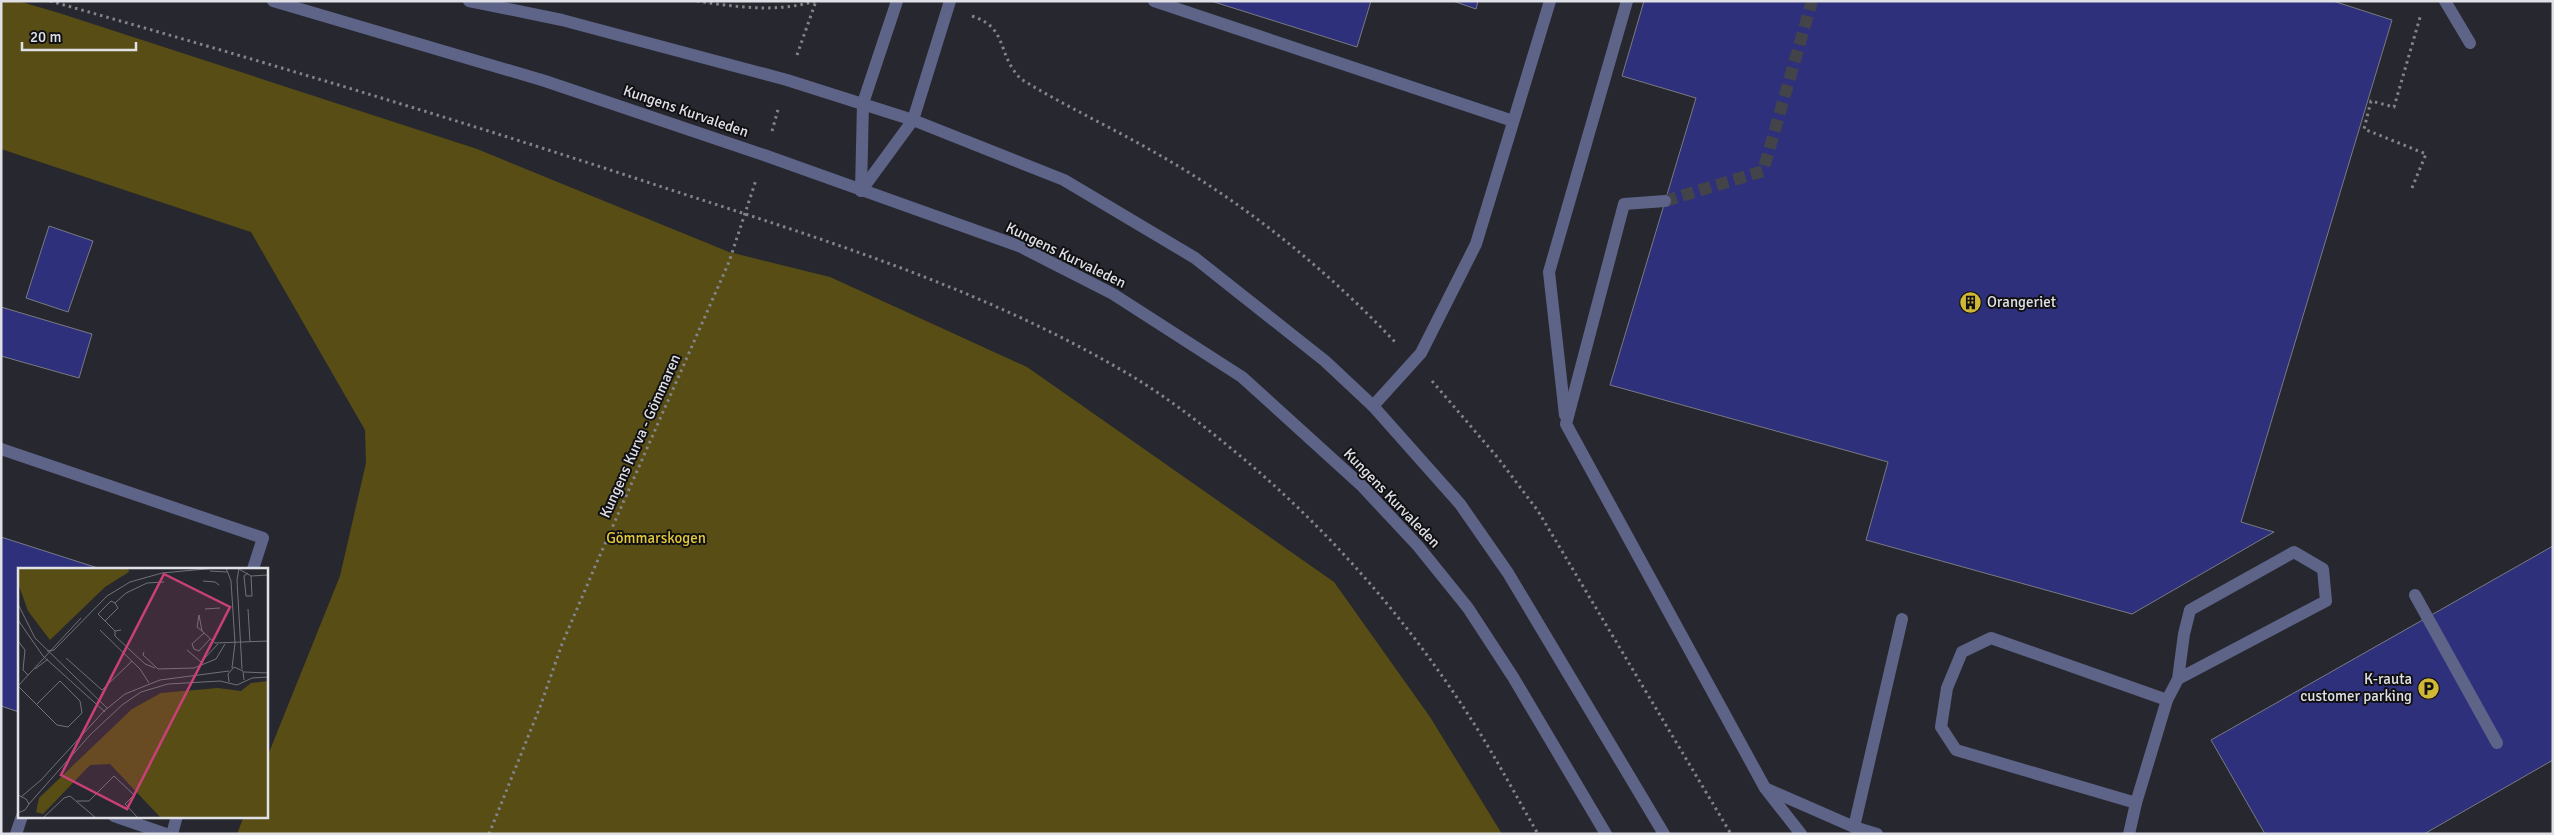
<svg xmlns="http://www.w3.org/2000/svg" width="2554" height="835" font-family="Signika,sans-serif">
<rect width="100%" height="100%" fill="#27282f"/>
<!-- green -->
<path fill="#584d15" d="M1,1H18L59,13L477,149L729,252L830,277L1027,367L1334,582L1430,717L1502,834H237L244,816H266V760L340,576L366,463L365,430L251,232L1,149Z"/>
<!-- building -->
<g fill="#2e307c" stroke="#787a82">
<path d="M1211,1H1371L1357,47Z"/>
<path d="M1453,1H1478L1476,9Z"/>
<path d="M1644,1H2333L2392,20L2241,522L2274,532L2132,614L1866,540L1888,462L1610,385L1696,98L1622,76Z"/>
<path d="M49,226L93,241L68,312L26,298Z"/>
<path d="M1,307L92,334L79,378L1,356Z"/>
<path d="M1,537L101,569H19V712L1,706Z"/>
<path d="M2553,546V760L2424,834H2265L2211,740Z"/>
</g>
<g fill="none" stroke-linecap="round" stroke-linejoin="round">
<!-- minor-tunnel -->
<path stroke="#43444a" stroke-width="12" stroke-dasharray="12 6" stroke-linecap="butt" d="M1665,201L1763,171L1812,1"/>
<!-- path -->
<g stroke="#83848a" stroke-width="3" stroke-dasharray="2.5 4" stroke-linecap="butt">
<path d="M50,1C252,58 453,118 653,184C815,237 982,287 1130,375C1172,400 1213,433 1251,465C1336,538 1411,625 1471,719C1495,756 1516,796 1538,834"/>
<path d="M697,1C736,7 777,13 815,1"/>
<path d="M972,16C1009,28 996,54 1021,79C1066,107 1115,129 1161,156C1247,205 1327,270 1395,342"/>
<path d="M797,55L816,1"/>
<path d="M772,131L779,106"/>
<path d="M2412,188L2426,154L2364,129L2371,101L2394,107L2421,14"/>
<path d="M1432,381L1498,458L1538,511L1731,834"/>
<path d="M489,834L540,707L562,644L597,562L729,262L756,180"/>
</g>
<!-- minor -->
<g stroke="#5e6488" stroke-width="12">
<path d="M273,1L545,81L764,155L1019,246L1113,294L1242,377L1361,485L1418,546L1468,608L1513,677L1606,834"/>
<path d="M469,1L562,20L787,80L913,120L1064,180L1195,258L1325,361L1373,406L1460,504L1508,573L1664,834"/>
<path d="M1154,1L1513,121"/>
<path d="M2445,1L2470,43"/>
<path d="M861,191L913,120L950,1"/>
<path d="M861,191L863,103L897,1"/>
<path d="M1665,201L1624,204L1566,424L1765,788L1801,834"/>
<path d="M1373,406L1421,353L1476,244L1550,1"/>
<path d="M1565,415L1549,272L1627,1"/>
<path d="M1,449L263,538L253,569"/>
<path d="M2415,595L2497,743"/>
<path d="M1767,789L1854,827"/>
<path d="M2136,803L1956,750L1941,727L1947,688L1962,652L1991,638L2167,700"/>
<path d="M114,816L166,834"/>
<path d="M16,834L22,816"/>
<path d="M172,834L177,816"/>
<path d="M1877,834L1854,827L1902,619"/>
<path d="M2129,834L2136,803L2167,700L2178,679L2184,634L2190,610L2294,552L2323,569L2326,601L2178,679"/>
</g>
</g>
<!-- icons -->
<defs>
<symbol id="building-disc" viewBox="-11 -11 22 22"><circle r="9.5" fill="#d0b736" stroke="#111114"/><path d="M-4-6H4V6H1V3H-1V6H-4ZM-2.5-4.3h1.7v1.8h-1.7ZM.8-4.3h1.7v1.8H.8ZM-2.5-1h1.7V.8h-1.7ZM.8-1h1.7V.8H.8Z" fill="#111"/></symbol>
<symbol id="parking-disc" viewBox="-11 -11 22 22"><circle r="9.5" fill="#d0b736" stroke="#111114"/><path d="M-3.5-5.5H1a3.5 3.5 0 0 1 0 7H-1V5.5H-3.5ZM-1-3.4V-.6H.8a1.4 1.4 0 0 0 0-2.8Z" fill="#111"/></symbol>
</defs>
<g fill-rule="evenodd">
<use href="#building-disc" x="1958" y="290" width="25" height="25"/>
<use href="#parking-disc" x="2416" y="676" width="25" height="25"/>
</g>
<g text-anchor="middle" dominant-baseline="central" stroke-width="4" stroke-linejoin="round" paint-order="stroke">
<!-- street labels -->
<g font-size="15" fill="#e0e1e6" stroke="#111114">
<text transform="translate(686 111) rotate(19)">Kungens Kurvaleden</text>
<text transform="translate(1066 255) rotate(26)">Kungens Kurvaleden</text>
<text transform="translate(640 436) rotate(-66)">Kungens Kurva - Gömmaren</text>
<text transform="translate(1392 498) rotate(46)">Kungens Kurvaleden</text>
</g>
<!-- poi labels -->
<g font-size="15" fill="#e0e1e6" stroke="#111114" text-anchor="start">
<text x="1987" y="302">Orangeriet</text>
<text x="2412" y="679" text-anchor="end">K-rauta<tspan x="2412" dy="17">customer parking</tspan></text>
</g>
<!-- park labels -->
<g font-size="15" fill="#e4c938" stroke="#111114">
<text x="656" y="538">Gömmarskogen</text>
</g>
</g>
<!-- overview -->
<g transform="translate(18 568)">
<rect width="250" height="250" fill="#27282f"/>
<path d="M0,0H110L111,4L87,19L32,72L10,43L0,15ZM250,113V250H143L92,196L72,197L25,246L18,244L21,230L114,141L143,125L200,120L223,123L233,115Z" fill="#584d15"/>
<path fill="none" stroke="#717278" stroke-width="1" d="M208,0L213,13L217,75L214,100M221,0L219,12L224,101M221,1L233,8L250,7M192,3L209,4M230,5L226,8L228,28H234L233,8M185,13L197,14L201,17M0,36L17,70L90,141M187,41L202,40M230,41L232,74M0,52L25,88L87,144M87,53L80,46L93,33L97,35M82,62L122,101L131,115M103,62L97,63L87,53L100,40L97,35L108,25L129,15L146,14M97,63V68L127,96L137,100M184,63L179,59L181,47L184,63L197,75L250,73M186,65L174,76L176,81L181,83L192,71M0,73L7,82L5,102L10,107M169,82L183,94L200,76M29,83L36,82L89,28L112,14L144,5L198,0M126,84L125,87L140,101L176,100L198,91L207,76M48,90L84,122L114,93M17,101L30,91M226,104L250,105M211,114L210,106L216,99L225,103L226,112M0,118L39,157L50,159L64,145L62,133L42,113L19,136M0,118L63,50M0,227L8,231L11,236L7,242L0,245M3,229L23,212L86,143L107,126L142,112L211,103M59,233H71L96,208L116,227L107,236L120,250M11,236L72,167L104,137L123,124L150,116L202,113L219,117L234,110L250,109M25,250L46,230L52,228L78,250"/>
<path fill="#c84077" fill-opacity="0.15" stroke="#c84077" stroke-width="2.5" d="M146,6L212,39L109,241L43,207Z"/>
<rect width="250" height="250" fill="none" stroke="#e0e1e6" stroke-width="2.5"/>
</g>
<!-- border -->
<rect width="2554" height="835" fill="none" stroke="#e0e1e6" stroke-width="5"/>
<!-- scale -->
<path d="M22 42v8h114v-8" fill="none" stroke="#e0e1e6" stroke-width="2.5"/>
<text x="30" y="42" font-size="15" fill="#e0e1e6" stroke="#111114" stroke-width="4" paint-order="stroke">20 m</text>
</svg>
